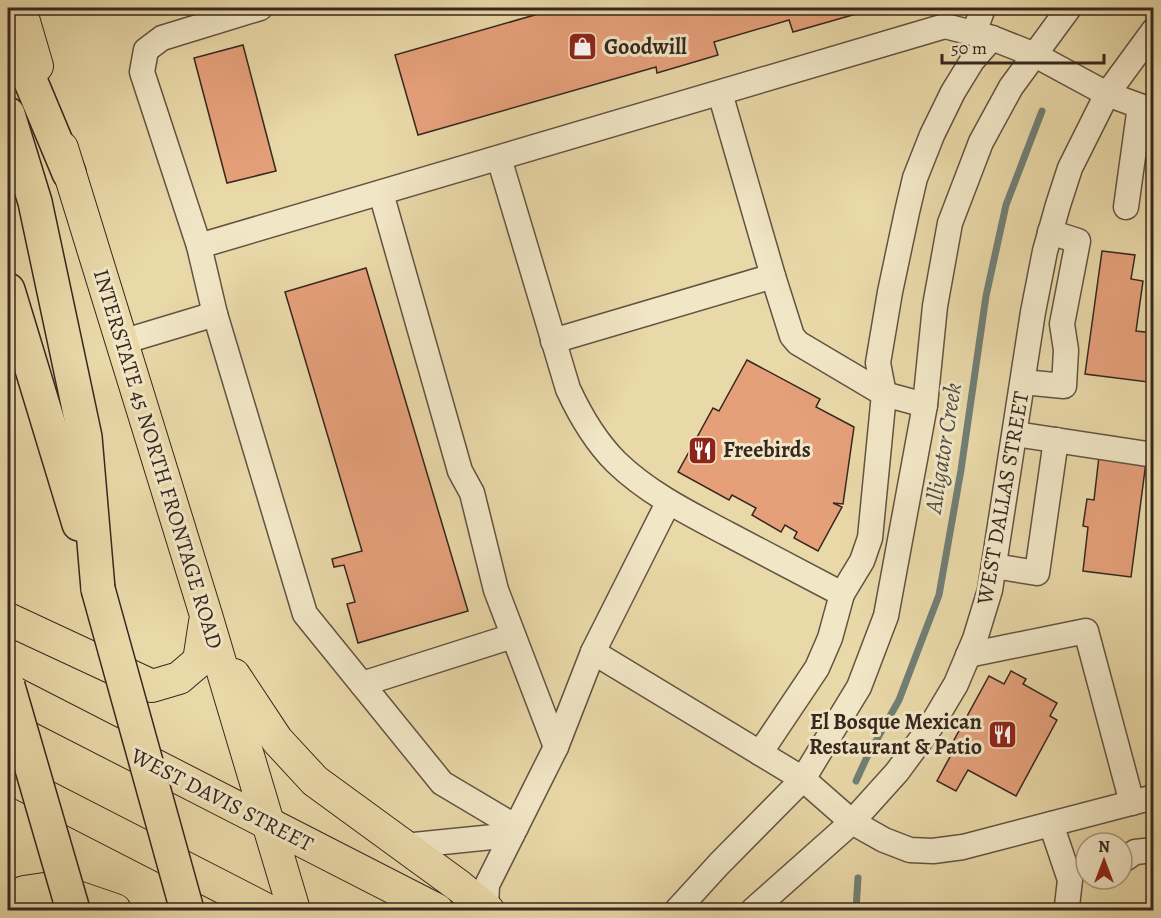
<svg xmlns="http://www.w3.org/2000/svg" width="1161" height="918" font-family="Alegreya,serif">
<rect width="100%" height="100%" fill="#e9d8a8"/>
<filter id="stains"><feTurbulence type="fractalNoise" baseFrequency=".00333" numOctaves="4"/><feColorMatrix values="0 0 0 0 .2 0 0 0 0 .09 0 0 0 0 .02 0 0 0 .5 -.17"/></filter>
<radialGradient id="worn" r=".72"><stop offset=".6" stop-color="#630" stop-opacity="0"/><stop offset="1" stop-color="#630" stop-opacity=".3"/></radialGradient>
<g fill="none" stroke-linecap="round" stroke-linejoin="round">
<!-- stream -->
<g stroke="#717f75" stroke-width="7">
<path d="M856,781L867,757L899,700L939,595L961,470L986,296L1006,205L1042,111"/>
<path d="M856,910L858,878"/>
</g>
</g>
<!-- building -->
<g fill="#e5a07a" stroke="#362720" stroke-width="1.5">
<path d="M559,8H877L793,32L789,20L714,42L718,55L657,73L656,67L418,135L395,55Z"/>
<path d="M243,45L276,171L227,183L194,58Z"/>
<path d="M1102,251L1135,255L1131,279L1143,281L1136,331L1154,333L1148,382L1085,374Z"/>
<path d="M366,268L468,611L358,643L347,604L355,602L344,565L334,567L332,559L362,551L285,292Z"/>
<path d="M747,360L820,399L816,407L854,427L843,504L833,503L842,507L818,551L794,538L797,532L785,525L781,532L752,515L756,508L732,495L729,500L678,472L713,408L719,411Z"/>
<path d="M1099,456L1146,462L1131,577L1083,571L1088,527L1083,526L1087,499L1094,500Z"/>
<path d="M1011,671L1026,679L1023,684L1057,703L1050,716L1057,720L1016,796L968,770L956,791L937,781L952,753L948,751L989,676L1004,684Z"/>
</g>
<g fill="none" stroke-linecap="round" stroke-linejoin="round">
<defs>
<g id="minor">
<path d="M260,8L162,38L146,50L142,72L199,246L215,314L305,614L442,783L516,827"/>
<path d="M974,33L983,8"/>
<path d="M720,93L773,276L792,336L798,343L884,394L925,405"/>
<path d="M499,158L568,389C580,415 595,441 616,462C648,493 688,513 728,534C766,554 804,574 842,594L830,638L817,668L760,753"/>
<path d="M381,193L460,471L472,493L496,590L556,747"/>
<path d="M199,246L945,26L992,38L1035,55L1107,94L1140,106L1126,207"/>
<path d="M553,341L773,276"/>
<path d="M122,342L215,314"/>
<path d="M1023,382L1064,386L1066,350L1062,324L1078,241L1050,232"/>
<path d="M1016,434L1154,455"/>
<path d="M994,566L1037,573L1056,440"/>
<path d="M842,594L862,561L870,538L884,394L878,363L890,292L907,212L915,178L932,135L953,92L972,61L992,38"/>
<path d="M593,652L803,779L852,822L884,840L910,850L933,851L963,847L1154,797"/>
<path d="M968,655L1086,631L1132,803"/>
<path d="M362,684L513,636"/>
<path d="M1051,824L1070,880L1067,906L1069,910"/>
<path d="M404,846L512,835"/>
<path d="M1122,861L1135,852L1154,850"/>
<path d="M486,908L487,885L556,747L593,652L668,503"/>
<path d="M677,910L719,864L803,779L859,687L886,616L925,405L935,306L950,223L981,142L1011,87L1069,8"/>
<path d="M753,910L852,822L897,772L931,726L956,684L975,639L990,590L1033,312L1045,251L1058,205L1070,168L1107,94L1154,30"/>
</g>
<g id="major">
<path d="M20,8L37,66"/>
<path d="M62,148L206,615L294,910"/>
<path d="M8,619L152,686L179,678L199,661L205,622"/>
<path d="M234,675L277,740L315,781L459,886L488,910"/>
<path d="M8,690L437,910"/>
<path d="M8,777L267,910"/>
<path d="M8,906L24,892L51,888L115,910"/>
</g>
<g id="highway">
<path d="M8,27L69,173"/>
<path d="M8,114L35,202L85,437L98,589"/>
<path d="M8,290L79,524"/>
</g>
</defs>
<!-- minor casing -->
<use href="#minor" stroke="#635342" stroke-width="27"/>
<!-- major casing -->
<use href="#major" stroke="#362720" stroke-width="34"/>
<!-- highway casing -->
<use href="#highway" stroke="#362720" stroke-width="36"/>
<!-- minor -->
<use href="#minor" stroke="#f1e6c6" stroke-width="24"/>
<!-- major -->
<use href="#major" stroke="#e9d8a8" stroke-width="32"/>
<!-- highway -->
<use href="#highway" stroke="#e9d8a8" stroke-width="33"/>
<defs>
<g id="highway-bridge">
<path d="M98,589L187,910"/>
<path d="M8,686L73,910"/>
</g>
</defs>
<!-- highway-bridge casing -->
<use href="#highway-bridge" stroke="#362720" stroke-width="36" stroke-linecap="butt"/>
<!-- highway-bridge -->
<use href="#highway-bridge" stroke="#e9d8a8" stroke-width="33"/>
</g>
<!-- icons -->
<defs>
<symbol id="shop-square" viewBox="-11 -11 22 22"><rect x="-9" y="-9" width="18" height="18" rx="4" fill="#8f2418" stroke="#f1e6c6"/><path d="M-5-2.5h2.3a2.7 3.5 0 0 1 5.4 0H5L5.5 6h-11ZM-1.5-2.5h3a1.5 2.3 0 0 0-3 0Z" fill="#fff"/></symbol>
<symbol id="restaurant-square" viewBox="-11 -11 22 22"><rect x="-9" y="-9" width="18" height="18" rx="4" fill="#8f2418" stroke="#f1e6c6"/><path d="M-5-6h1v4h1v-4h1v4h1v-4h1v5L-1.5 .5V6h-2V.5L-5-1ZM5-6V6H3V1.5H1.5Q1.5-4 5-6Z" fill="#fff"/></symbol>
</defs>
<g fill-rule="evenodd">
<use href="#shop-square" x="566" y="30" width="33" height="33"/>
<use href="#restaurant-square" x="686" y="434" width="33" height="33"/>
<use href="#restaurant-square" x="986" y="718" width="33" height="33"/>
</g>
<g text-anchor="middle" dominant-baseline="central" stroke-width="6" stroke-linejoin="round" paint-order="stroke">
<!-- poi labels -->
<g font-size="22" font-weight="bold" fill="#362720" stroke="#f1e6c6" text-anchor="start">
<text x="604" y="47">Goodwill</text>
<text x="723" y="450">Freebirds</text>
<text x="982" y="722" text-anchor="end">El Bosque Mexican<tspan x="982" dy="25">Restaurant &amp; Patio</tspan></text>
</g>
<!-- street labels -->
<g font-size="22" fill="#362720" stroke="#f1e6c6">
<text transform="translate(158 459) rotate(73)">INTERSTATE 45 NORTH FRONTAGE ROAD</text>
<text transform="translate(1003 498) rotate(-80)">WEST DALLAS STREET</text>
<text transform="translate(222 800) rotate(27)">WEST DAVIS STREET</text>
</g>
<!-- water labels -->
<g font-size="24" font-style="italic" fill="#4e4c44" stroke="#f1e6c6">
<text transform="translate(943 448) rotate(-81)">Alligator Creek</text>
</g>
</g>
<!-- margin -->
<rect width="1161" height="918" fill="none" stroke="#e9d8a8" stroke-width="30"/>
<rect x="9" y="9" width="1143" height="900" fill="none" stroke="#362720" stroke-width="3"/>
<rect x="15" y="15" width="1131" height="888" fill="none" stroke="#362720" stroke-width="1.5"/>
<!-- north arrow -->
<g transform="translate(1104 861)"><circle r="28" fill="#f1e6c6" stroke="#a69a84" stroke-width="1.5"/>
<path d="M0-4.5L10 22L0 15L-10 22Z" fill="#8f2418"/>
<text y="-9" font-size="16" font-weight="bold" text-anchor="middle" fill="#362720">N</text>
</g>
<!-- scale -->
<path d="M942 54v9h162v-9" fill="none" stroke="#362720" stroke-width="3"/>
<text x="951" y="54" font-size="18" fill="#362720" stroke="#f1e6c6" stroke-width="4.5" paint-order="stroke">50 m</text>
<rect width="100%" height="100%" filter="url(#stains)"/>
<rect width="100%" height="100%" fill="url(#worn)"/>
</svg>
